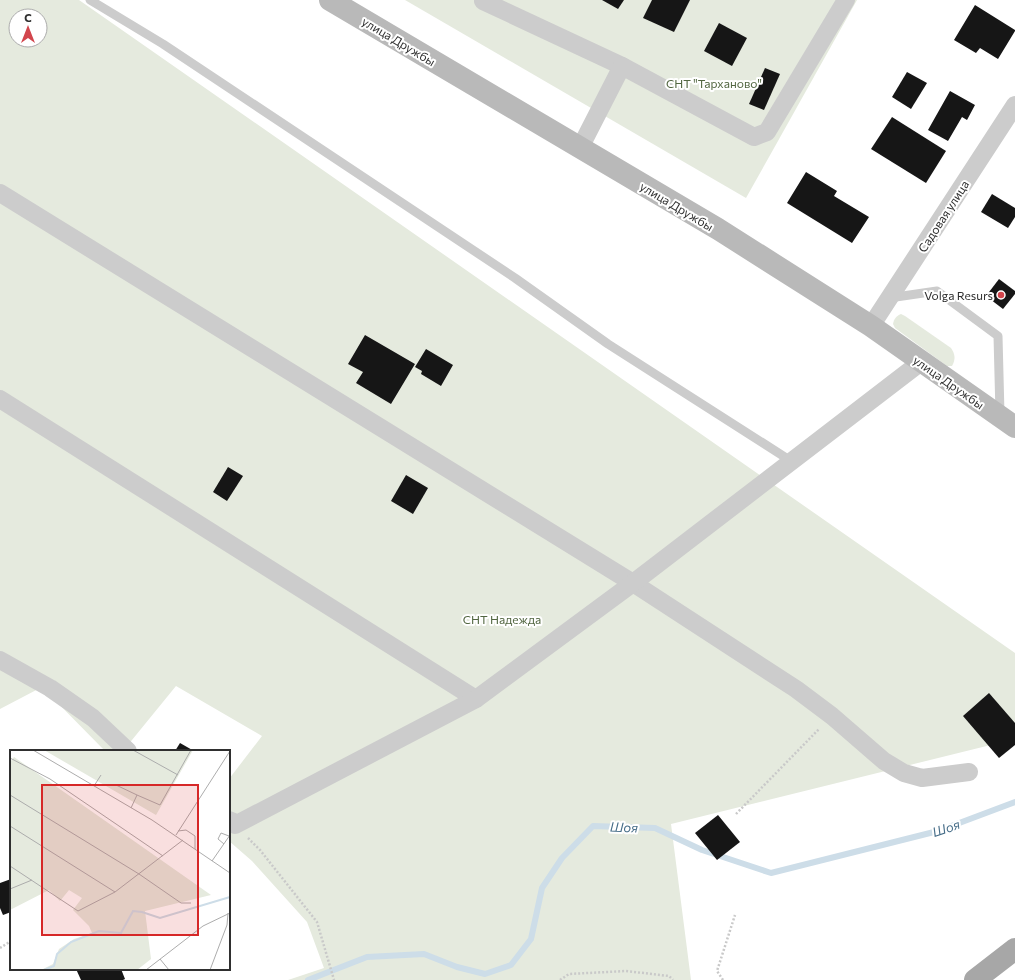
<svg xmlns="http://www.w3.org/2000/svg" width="1015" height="980" font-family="Commissioner,sans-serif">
<rect width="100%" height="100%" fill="#fff"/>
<!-- green -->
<g fill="#e5eade" fill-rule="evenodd">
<path d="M0,0H79L1015,653V739L671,824L691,980H288L324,968L307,922L252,861L229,841V779L262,736L176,686L123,751H105L42,687L0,709ZM16,16H40V40H16Z"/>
<path d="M405,0H857L746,198Z"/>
<path d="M901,314L905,316L951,348C955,354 956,359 952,366H947L895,328L893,324C894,319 896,316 901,314Z"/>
</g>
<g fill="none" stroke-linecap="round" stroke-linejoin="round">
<!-- stream -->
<path stroke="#cddde8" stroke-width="6" d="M308,980L367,957L424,954L457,967L485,974L511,965L531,939L542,888L562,858L593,826L655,828L702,850L771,873L938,831L1015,802"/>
</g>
<!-- building -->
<g fill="#161616">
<path d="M602,0H624L618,9Z"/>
<path d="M652,0H690L674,32L643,18Z"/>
<path d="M975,5L1015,30V31L998,59L980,48L976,53L954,40Z"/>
<path d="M719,23L747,38L732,66L704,51Z"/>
<path d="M765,68L780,74L764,110L749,104Z"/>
<path d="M907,72L927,83L911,109L892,97Z"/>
<path d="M950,91L975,105L967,120L962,117L948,141L928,130Z"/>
<path d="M892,117L946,151L926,183L871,149Z"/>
<path d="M806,172L837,191L834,196L869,217L852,243L787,203Z"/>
<path d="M992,194L1015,208V217L1008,228L981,212Z"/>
<path d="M999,279L1015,291V294L1003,309L986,296Z"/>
<path d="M365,335L415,364L391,404L356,383L363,372L348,364Z"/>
<path d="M426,349L453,365L441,386L421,374L422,371L415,367Z"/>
<path d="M228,467L243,476L227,501L213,492Z"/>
<path d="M406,475L428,488L413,514L391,501Z"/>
<path d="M989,693L1015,723V745L999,758L963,716Z"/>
<path d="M180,743L194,751H175Z"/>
<path d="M718,815L740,842L717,860L695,833Z"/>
<path d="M11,879V912L3,915L0,908V883Z"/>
<path d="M76,969H121L125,979L123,980H81Z"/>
</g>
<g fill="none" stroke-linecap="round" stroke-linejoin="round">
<!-- path -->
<g stroke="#c9c9c9" stroke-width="2.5" stroke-dasharray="2 2" stroke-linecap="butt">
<path d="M736,814L819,729"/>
<path d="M248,838L260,850L317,922L334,980"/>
<path d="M0,948L11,941"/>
<path d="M560,980L569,974L626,971L669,976L673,980"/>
<path d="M723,980L717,971L735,915"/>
</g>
<!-- service -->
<g stroke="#ccc" stroke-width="9">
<path d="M90,0L163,44L515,278L608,344L791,461"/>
<path d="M889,298L937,291L998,336L1000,414"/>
</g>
<!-- minor -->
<g stroke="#ccc" stroke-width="18">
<path d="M483,1L622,66"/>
<path d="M580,148L622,66L754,137L767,132L846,0"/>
<path d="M0,193L633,583L796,689L832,716L884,761L904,773L922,778L969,772"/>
<path d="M871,326L1015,105"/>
<path d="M0,399L476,699"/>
<path d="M0,660L50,688L93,718L128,751"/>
<path d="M229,820L234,822L235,825L476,699L633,583L921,362"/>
</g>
<!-- secondary -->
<path stroke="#b9b9b9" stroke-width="22" d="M330,0L718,229L871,326L1015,427"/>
<!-- primary -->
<path stroke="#a7a7a7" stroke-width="22" d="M975,980L1015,949"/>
</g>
<!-- markers -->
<circle fill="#d2454c" stroke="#fff" stroke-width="1.5" cx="1001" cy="295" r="4"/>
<g text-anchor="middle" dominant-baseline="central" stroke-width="4" stroke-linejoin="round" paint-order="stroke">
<!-- street labels -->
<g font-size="12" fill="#2f2f2f" stroke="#fff">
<text transform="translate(399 41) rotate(31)">улица Дружбы</text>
<text transform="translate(677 206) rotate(31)">улица Дружбы</text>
<text transform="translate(943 216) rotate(-57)">Садовая улица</text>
<text transform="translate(949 382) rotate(35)">улица Дружбы</text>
</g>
<!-- park labels -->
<g font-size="12" fill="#526641" stroke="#fff">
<text x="714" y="83">СНТ "Тарханово"</text>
<text x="502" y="619">СНТ Надежда</text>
</g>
<!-- poi labels -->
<g font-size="12" fill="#2f2f2f" stroke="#fff" text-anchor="end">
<text x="993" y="295">Volga Resurs</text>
</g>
<!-- water labels -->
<g font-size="13" font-style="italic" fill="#466d88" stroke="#fff">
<text transform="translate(624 827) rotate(2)">Шоя</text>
<text transform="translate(946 828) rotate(-19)">Шоя</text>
</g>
</g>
<!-- overview -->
<g transform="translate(10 750)">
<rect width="220" height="220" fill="#fff"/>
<path d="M34,0H183L146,65ZM4,7L201,145L135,161L141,209L127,220H31L43,214L49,199L64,189L82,183L79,176L63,160L72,148L59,140L50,151L39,140L0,160V12Z" fill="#e5eade"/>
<path fill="none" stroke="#cddde8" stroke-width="2" d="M34,220L44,216L47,204L61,192L89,181L111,183L123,161L132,162L150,168L220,147"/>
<path fill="none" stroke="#acacac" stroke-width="1" d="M23,0L142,70L220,123M123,0L168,25M0,8L40,29L153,106M106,35L127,45M84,36L91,25M0,45L129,124L171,153H181M121,58L127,45L150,55L181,0M0,76L105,142M168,81L176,80L185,86V99M166,85L220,1M214,94L208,89L211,83L219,86M202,111L220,85M0,116L68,161L105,142L173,90M0,139L22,130M150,209L159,220M136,220L193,176L220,163M200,220L217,175L218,163"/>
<path fill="#d62828" fill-opacity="0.15" stroke="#d62828" stroke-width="2" d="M32,35H188V185H32Z"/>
<rect width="220" height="220" fill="none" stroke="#2f2f2f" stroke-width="2"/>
</g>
<!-- north arrow -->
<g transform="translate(28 28)"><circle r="19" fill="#ffffff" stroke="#acacac"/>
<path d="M0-3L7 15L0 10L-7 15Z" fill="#d2454c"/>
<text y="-6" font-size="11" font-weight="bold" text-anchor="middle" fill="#2f2f2f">С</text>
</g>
</svg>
